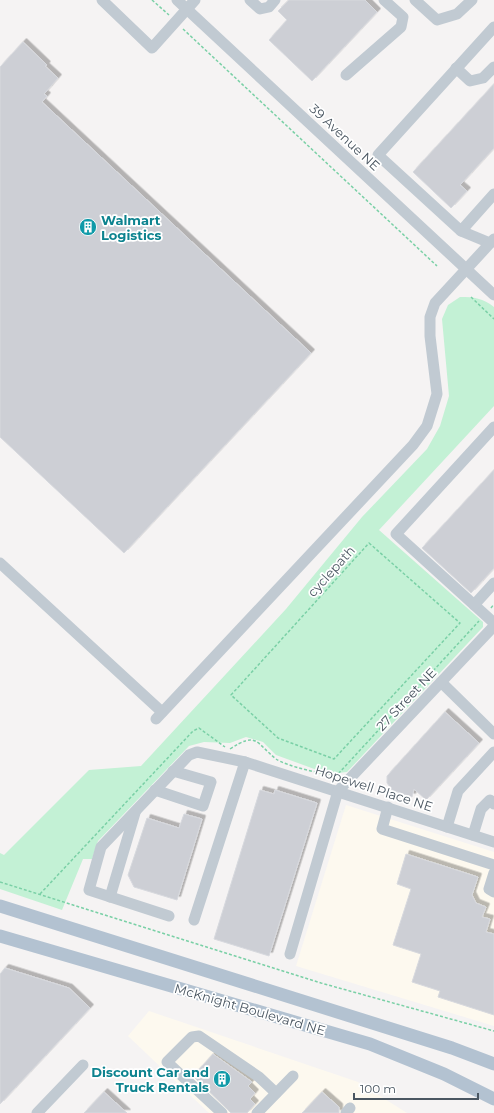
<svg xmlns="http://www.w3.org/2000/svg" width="494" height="1113" font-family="Montserrat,sans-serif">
<defs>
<filter id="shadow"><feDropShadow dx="3.5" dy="-3.5" stdDeviation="0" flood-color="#0004"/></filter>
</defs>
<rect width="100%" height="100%" fill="#f5f3f3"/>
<!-- commercial -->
<g fill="#fdf9ef">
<path d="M346,805L494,852V1026L296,966Z"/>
<path d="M149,1011L358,1082L407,1113H209L128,1036Z"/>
</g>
<!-- green -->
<path fill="#c3f1d5" d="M460,297C474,297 483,298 494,307V406L379,530L483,622V627L347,772L328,774L276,755L263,742L246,737L230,743L204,742L189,746L98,841L92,859H83L62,910L0,889V853L4,855L89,770L141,766L286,609L362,517L427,449L440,426L449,396L442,319L448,305Z"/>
<!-- building -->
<g fill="#cdcfd5" stroke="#d7d9de" filter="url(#shadow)">
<path d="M289,0H365L377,12L312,81L269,40L287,20L278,11Z"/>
<path d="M23,42L47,65L45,66L58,78L44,94L47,96L42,102L311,353L124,553L0,437V67Z"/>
<path d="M494,84V148L460,185L467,191L451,208L413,172Z"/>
<path d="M494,470V568L471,593L422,548Z"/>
<path d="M445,712L479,743L426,800L414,789L412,797L392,790L387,783V776Z"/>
<path d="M260,790L274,794L275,790L317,803L269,956L214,939Z"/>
<path d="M184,814L202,819L177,900L134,887L128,875L147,818L179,828Z"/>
<path d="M406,854L478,877L472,895L476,903L486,907L482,917L490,919L486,932L494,934V1015L438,997L440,991L412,982L421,954L393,945L411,889L397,884Z"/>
<path d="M5,968L69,988L90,1008L0,1104V974Z"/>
<path d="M213,1054L252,1082L248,1086L255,1093L250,1099L255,1104L247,1113H231L193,1076Z"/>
<path d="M104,1092L127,1113H84Z"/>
<path d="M322,1092L339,1107V1113H302Z"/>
</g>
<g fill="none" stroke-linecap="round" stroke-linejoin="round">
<!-- path -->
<g stroke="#7ad0a6" stroke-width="1.5" stroke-dasharray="3 2" stroke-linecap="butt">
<path d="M152,0L169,15"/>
<path d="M183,29L437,266"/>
<path d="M471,297L494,319"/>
<path d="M369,543L460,623L334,759L278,738L231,695Z"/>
<path d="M491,608L494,604"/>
<path d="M230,749C257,731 256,743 276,759C286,766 326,776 338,774L479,621"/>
<path d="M0,882L321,983L494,1031"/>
<path d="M40,894L193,731L199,728L225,747"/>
</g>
<!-- minor -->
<g stroke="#c1cad2" stroke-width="11">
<path d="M102,0L152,48L195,0"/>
<path d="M177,0L494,295"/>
<path d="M250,0L260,9L269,7L275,0"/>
<path d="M415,0L437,20L457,14L472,0"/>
<path d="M494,27L378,155L461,231L494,194"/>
<path d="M456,68L470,81L483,78L494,67"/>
<path d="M346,75L401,27L403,17L384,0"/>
<path d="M461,231L490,243"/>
<path d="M494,427L396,534L494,623"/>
<path d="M0,563L162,712"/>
<path d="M474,605L494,583"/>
<path d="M441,682L494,734"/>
<path d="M156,719L413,445L427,426L437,394L430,336V317L435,303L494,239"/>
<path d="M155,790L203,806L211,782L173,771"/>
<path d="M388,807L382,829L494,865"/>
<path d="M447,827L458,791L494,752"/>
<path d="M473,835L481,809L490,800L494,804"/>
<path d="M494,873L489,889L494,892"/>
<path d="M110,897L135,813"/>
<path d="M169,916L89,890L101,847L189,755L197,752L245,762L494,842"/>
<path d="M194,920L245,762"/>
<path d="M290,954L338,791L494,626"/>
<path d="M37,1113L83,1065"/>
<path d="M222,1113L167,1062L192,1037L199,1036L259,1077L276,1093"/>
<path d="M257,1113L293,1076"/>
<path d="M346,1113L350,1108"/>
</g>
<!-- major -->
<g stroke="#b3c2d1" stroke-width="13">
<path d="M0,906L452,1048L494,1064"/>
<path d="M0,936L370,1044L444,1074L494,1099"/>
</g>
</g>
<!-- icons -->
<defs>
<symbol id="building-disc" viewBox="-11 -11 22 22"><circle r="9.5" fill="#0f9aa8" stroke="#fff"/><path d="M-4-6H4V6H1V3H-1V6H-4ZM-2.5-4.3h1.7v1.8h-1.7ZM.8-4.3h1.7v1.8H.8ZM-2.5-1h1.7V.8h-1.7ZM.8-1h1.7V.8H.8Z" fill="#fff"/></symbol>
</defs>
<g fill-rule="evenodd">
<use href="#building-disc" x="78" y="217" width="20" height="20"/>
<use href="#building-disc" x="212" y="1069" width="20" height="20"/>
</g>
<g text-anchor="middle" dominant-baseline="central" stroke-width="3.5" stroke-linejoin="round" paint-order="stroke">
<!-- street labels -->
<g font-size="13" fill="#4a5661" stroke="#fff">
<text transform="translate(345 137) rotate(43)">39 Avenue NE</text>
<text transform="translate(331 571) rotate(-48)">cyclepath</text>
<text transform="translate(406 699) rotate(-47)">27 Street NE</text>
<text transform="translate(374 788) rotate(18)">Hopewell Place NE</text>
<text transform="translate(250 1009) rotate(16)">McKnight Boulevard NE</text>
</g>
<!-- culture labels -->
<g font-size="13" font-weight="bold" fill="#0d838f" stroke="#fff" text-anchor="start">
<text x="101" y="220">Walmart<tspan x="101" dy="15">Logistics</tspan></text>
<text x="209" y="1072" text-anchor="end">Discount Car and<tspan x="209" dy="15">Truck Rentals</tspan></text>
</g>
</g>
<!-- scale -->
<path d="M354 1093v6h124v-6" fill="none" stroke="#4a5661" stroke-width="2"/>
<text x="360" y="1093" font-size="12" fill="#4a5661" stroke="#ffffff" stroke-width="3" paint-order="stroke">100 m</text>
</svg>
